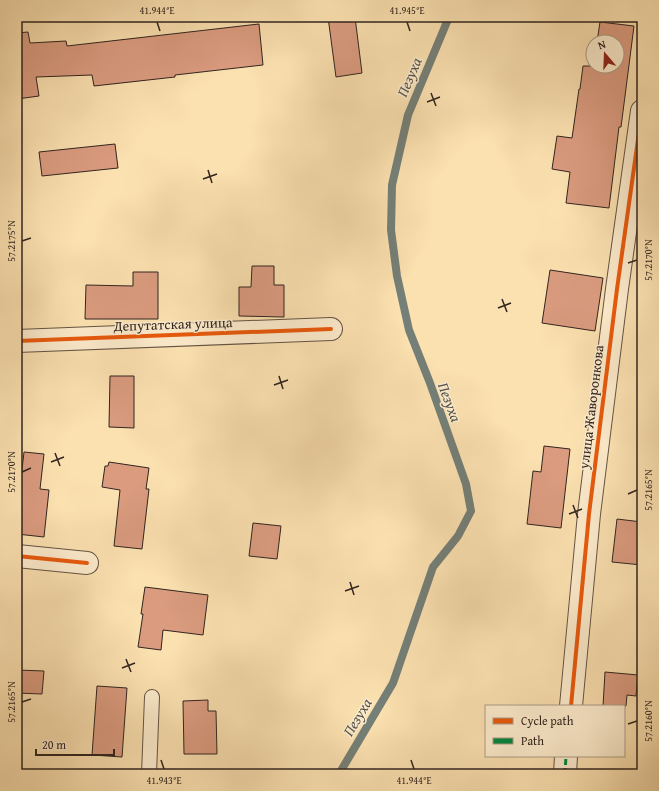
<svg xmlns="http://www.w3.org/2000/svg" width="659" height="791" font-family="'Gentium Book Plus',serif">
<rect width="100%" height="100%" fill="#fbe0b0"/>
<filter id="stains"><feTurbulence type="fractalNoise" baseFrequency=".005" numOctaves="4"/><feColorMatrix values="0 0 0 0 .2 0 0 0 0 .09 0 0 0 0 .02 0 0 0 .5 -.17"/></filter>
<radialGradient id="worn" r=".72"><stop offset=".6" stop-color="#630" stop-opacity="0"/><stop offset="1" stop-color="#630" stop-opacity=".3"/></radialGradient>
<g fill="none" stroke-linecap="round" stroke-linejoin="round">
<!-- stream -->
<path stroke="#747f77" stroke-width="8" d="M339,774L393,683L433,567L458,536L471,511L466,484L430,383L409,330L397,276L391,230L392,185L408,115L449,17"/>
</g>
<!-- building -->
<g fill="#da9b7f" stroke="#31251f">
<path d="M328,17H355L362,73L336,77Z"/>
<path d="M600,22L634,26L625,96L621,127H619L609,208L566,203L570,172L552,169L557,136L572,138L579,89H580L583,66H617V42H597Z"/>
<path d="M259,24L263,65L175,75V77L94,86L92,75L36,77L39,96L17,99V33L28,32L30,43L66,41L67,46Z"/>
<path d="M115,144L118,168L42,176L39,152Z"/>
<path d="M252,266H274V285H284V317L239,316V287H251Z"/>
<path d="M550,270L603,278L595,331L542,323Z"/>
<path d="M133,272H158V319H85L86,285L133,286Z"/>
<path d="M110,376H134V428L109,427Z"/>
<path d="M544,446L570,449L561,528L527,524L533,471L541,472Z"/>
<path d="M24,452L44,454L40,489L49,490L44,537L17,534V487H20Z"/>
<path d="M109,462L149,468L146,489H149L142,549L114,546L120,490L102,487L105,466H108Z"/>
<path d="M617,519L642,522V565L612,562Z"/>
<path d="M253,523L281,526L277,559L249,556Z"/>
<path d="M145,587L208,595L203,635L163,630L161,650L138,647L143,614H141Z"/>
<path d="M17,670L44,671L42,694L17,693Z"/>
<path d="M605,672L638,675L636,696L627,695L626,706H603Z"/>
<path d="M97,686L127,688L122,757L92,755Z"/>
<path d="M208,700V711H216L217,754H184L183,701Z"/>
</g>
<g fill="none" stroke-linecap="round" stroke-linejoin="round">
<defs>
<path id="service" d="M149,774L152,697"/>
<g id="minor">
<path d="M17,341L331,329"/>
<path d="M17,556L87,563"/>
<path d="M571,706L589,514L617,289L642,111"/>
<path d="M565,774L566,756"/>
</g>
</defs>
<!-- service casing -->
<use href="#service" stroke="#645443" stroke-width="16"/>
<!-- minor casing -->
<use href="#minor" stroke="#645443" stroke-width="24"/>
<!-- service -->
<use href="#service" stroke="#fcebcc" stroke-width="14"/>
<!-- minor -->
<use href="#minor" stroke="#fcebcc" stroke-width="22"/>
<!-- quiet -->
<path stroke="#00873e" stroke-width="3" stroke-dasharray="6 3" stroke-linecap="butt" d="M565,774L566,756"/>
<defs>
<g id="cycleway">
<path d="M17,341L331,329"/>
<path d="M17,556L87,563"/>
<path d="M571,706L589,514L617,289L642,111"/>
</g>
</defs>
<!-- cycleway casing -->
<use href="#cycleway" stroke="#fcebcc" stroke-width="6"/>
<!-- cycleway -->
<use href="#cycleway" stroke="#e8590c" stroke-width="4"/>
</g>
<!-- ticks -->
<path fill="none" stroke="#31251f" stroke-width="1.5" d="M157,22L160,31M407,22L410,31M431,93L436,106M427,102L440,97M208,170L212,183M203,179L217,174M22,241L31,238M628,263L637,260M502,299L507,312M498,308L511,303M279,376L283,389M274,385L288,380M55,453L60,466M51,462L64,457M22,472L31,468M628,494L637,490M573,505L578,518M569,514L582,509M350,582L354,595M345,591L359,586M126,659L131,672M122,668L135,663M22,702L31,699M628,724L637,721M161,760L164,769M411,760L414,769"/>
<g text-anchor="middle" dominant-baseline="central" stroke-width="3" stroke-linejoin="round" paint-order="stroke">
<!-- street labels -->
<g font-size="14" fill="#31251f" stroke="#fcebcc">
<text transform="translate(173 324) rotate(-2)">Депутатская улица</text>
<text transform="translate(591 407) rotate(-83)">улица Жаворонкова</text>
</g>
<!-- water labels -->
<g font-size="15" font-style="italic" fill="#52524b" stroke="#fcebcc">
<text transform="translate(409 77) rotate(-67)">Пезуха</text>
<text transform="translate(450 402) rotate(70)">Пезуха</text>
<text transform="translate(357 717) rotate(-59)">Пезуха</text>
</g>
</g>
<!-- margin -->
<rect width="659" height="791" fill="none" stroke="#fbe0b0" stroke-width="44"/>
<!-- legend -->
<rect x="485" y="705" width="140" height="52" fill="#fcebcc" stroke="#ab9c87"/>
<rect x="493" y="718" width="20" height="6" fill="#e8590c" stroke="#ab9c87"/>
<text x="521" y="725" font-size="12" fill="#31251f">Cycle path</text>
<rect x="493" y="738" width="20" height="6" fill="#00873e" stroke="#ab9c87"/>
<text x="521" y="745" font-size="12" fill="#31251f">Path</text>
<!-- north arrow -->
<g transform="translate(605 54) rotate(341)"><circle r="19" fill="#fcebcc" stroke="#ab9c87"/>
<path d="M0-3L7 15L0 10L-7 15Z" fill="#8f2418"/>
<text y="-6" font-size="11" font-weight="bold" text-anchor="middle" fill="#31251f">N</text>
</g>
<!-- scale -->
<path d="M36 749v6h78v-6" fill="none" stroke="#31251f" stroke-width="2"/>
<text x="42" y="749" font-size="12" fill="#31251f" stroke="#fcebcc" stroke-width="3" paint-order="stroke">20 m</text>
<rect x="22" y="22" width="615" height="747" fill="none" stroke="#31251f" stroke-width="1.5"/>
<g font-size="10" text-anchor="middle" fill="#31251f">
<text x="157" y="14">41.944°E</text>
<text x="407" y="14">41.945°E</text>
<text transform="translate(11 241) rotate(-90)" y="4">57.2175°N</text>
<text transform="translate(648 260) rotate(-90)" y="4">57.2170°N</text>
<text transform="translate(11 472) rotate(-90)" y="4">57.2170°N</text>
<text transform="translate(648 490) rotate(-90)" y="4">57.2165°N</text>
<text transform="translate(11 702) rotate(-90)" y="4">57.2165°N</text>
<text transform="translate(648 721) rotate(-90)" y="4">57.2160°N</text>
<text x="164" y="784">41.943°E</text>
<text x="414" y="784">41.944°E</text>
</g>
<rect width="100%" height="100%" filter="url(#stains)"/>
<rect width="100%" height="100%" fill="url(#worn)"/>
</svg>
